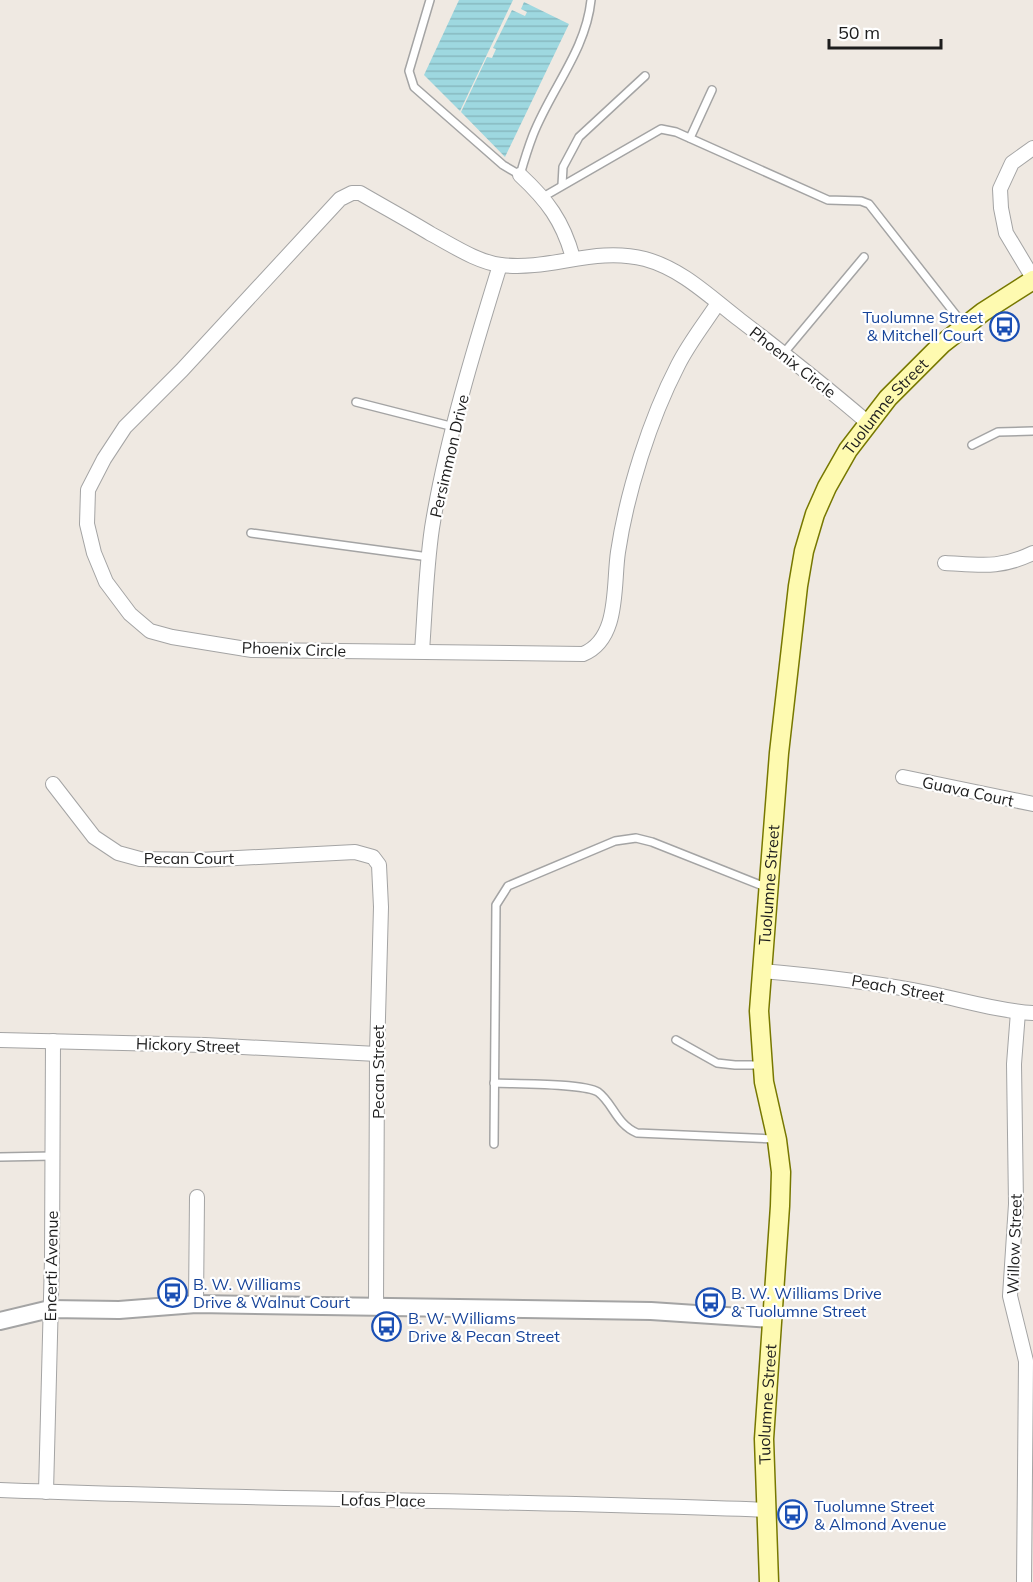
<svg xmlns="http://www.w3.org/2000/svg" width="1033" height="1582" font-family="Mulish,sans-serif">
<defs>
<pattern id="water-rules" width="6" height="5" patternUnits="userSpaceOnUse" patternTransform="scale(1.5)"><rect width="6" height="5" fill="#9ed8e0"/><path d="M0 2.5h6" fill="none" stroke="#88b9c0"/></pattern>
</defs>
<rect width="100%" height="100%" fill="#efe9e2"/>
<!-- water -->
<g fill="url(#water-rules)">
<path d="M459,0H513L460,111L424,75Z"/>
<path d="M524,2L569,24L505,157L461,112L487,57L492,58L496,49L493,48L512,10L525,16L527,12L521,9Z"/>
</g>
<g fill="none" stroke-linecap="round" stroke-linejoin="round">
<defs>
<g id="service">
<path d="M430,0L409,71L414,87L503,165L520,175C524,161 528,148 533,135C551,89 586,50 591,0"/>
<path d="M690,138L712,90"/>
<path d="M562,185L563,167L579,137L645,76"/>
<path d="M543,197L661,129L676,132L828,200L861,201L869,204L963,324"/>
<path d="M783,354L864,257"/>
<path d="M356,402L454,427"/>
<path d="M972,445L998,432L1033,431"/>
<path d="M251,533L429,557"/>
<path d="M676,1040L717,1063L735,1065H762"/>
<path d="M494,1083C515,1084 583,1083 598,1092C613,1103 616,1124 637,1133L775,1139"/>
<path d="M494,1144L496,905L508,886L615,841L636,838L652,842L768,888"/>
<path d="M0,1157L53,1156"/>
</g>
<g id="minor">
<path d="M1033,148L1012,163L1000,189L1001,208L1006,233L1033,278"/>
<path d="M520,175C547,200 563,221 573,258"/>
<path d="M718,303C705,323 689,343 678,365C650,419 627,492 618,552C613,585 620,639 583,654L252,650L172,637L150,631L130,614L106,582L94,553L87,524L88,490L104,459L125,427L182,370L340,199L352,193H360C384,207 408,220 431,234C452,245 477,262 501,265C551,271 594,246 645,259C682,269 710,297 740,320C783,353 826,387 867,422"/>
<path d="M945,563C981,565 1000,569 1033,553"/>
<path d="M422,651C425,610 426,569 432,528C446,441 474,349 500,265"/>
<path d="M903,777L1033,804"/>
<path d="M53,784L94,837L118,853L140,859L200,860L355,852L373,857L379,865L381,907L377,1054L376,1307"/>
<path d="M762,971C818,976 873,982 928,993C963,1000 998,1011 1033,1013"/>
<path d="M1018,1012L1014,1064L1016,1204L1010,1296L1026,1361L1024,1582"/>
<path d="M0,1040L205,1045L377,1054"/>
<path d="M196,1304L197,1197"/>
<path d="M0,1490C256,1500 511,1500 767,1510"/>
<path d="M46,1492L52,1259L53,1041"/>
</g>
<path id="tertiary" d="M0,1321L50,1309L119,1310L196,1304L651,1311L772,1319"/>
<g id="secondary">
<path id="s1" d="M769,1582L764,1439L780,1206L781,1172L777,1140L764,1082L759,1011L779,753L798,586L804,551L815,514L827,487L848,450L888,398L942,344L983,312L1033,280"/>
</g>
</defs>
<!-- service casing -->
<use href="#service" stroke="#a4a4a4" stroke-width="10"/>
<!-- minor casing -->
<use href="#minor" stroke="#a4a4a4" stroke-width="16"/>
<!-- tertiary casing -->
<use href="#tertiary" stroke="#a4a4a4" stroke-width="20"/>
<!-- secondary casing -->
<use href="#secondary" stroke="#777800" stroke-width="21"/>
<!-- service -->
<use href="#service" stroke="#fff" stroke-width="7"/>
<!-- minor -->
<use href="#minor" stroke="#fff" stroke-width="14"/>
<!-- tertiary -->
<use href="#tertiary" stroke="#fff" stroke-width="16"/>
<!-- secondary -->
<use href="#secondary" stroke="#fefab0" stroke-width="18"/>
</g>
<!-- icons -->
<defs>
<symbol id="bus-ring" viewBox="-11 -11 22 22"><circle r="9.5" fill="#fff" stroke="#1a4fb4" stroke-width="1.5"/><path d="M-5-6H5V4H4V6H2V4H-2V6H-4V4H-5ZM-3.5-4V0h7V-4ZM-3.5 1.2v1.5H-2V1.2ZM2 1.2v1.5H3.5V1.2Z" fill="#1a4fb4"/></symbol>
</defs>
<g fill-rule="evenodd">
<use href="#bus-ring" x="988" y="310" width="33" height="33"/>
<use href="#bus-ring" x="156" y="1276" width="33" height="33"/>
<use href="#bus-ring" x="694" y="1286" width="33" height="33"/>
<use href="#bus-ring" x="370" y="1310" width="33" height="33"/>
<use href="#bus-ring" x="776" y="1498" width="33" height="33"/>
</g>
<g text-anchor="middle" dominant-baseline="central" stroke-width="4.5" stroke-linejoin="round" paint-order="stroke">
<!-- transit labels -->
<g font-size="16" fill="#164399" stroke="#fff" text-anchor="start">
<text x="983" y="317" text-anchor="end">Tuolumne Street<tspan x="983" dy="18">&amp; Mitchell Court</tspan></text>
<text x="193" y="1284">B. W. Williams<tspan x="193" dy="18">Drive &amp; Walnut Court</tspan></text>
<text x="731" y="1293">B. W. Williams Drive<tspan x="731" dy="18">&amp; Tuolumne Street</tspan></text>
<text x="408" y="1318">B. W. Williams<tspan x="408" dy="18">Drive &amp; Pecan Street</tspan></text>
<text x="814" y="1506">Tuolumne Street<tspan x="814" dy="18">&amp; Almond Avenue</tspan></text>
</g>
<!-- street labels -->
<g font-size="16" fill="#1d1d1d" stroke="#fff">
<text transform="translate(793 362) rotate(38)">Phoenix Circle</text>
<text stroke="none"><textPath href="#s1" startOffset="1204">Tuolumne Street</textPath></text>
<text transform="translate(449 456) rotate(-77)">Persimmon Drive</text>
<text transform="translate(294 649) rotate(2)">Phoenix Circle</text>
<text transform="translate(968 791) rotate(12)">Guava Court</text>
<text x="189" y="858">Pecan Court</text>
<text stroke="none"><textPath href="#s1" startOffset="700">Tuolumne Street</textPath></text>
<text transform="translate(898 988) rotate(10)">Peach Street</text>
<text transform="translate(188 1045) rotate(2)">Hickory Street</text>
<text transform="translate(378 1072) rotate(-90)">Pecan Street</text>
<text transform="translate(1014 1244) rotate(-88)">Willow Street</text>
<text transform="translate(51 1266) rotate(-89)">Encerti Avenue</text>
<text stroke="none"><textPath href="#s1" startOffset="178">Tuolumne Street</textPath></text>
<text transform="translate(383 1500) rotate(1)">Lofas Place</text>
</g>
</g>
<!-- scale -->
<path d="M829 39v9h112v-9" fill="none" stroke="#1d1d1d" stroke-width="3"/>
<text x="838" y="39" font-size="18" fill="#1d1d1d" stroke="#ffffff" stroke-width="4.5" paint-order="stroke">50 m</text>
</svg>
